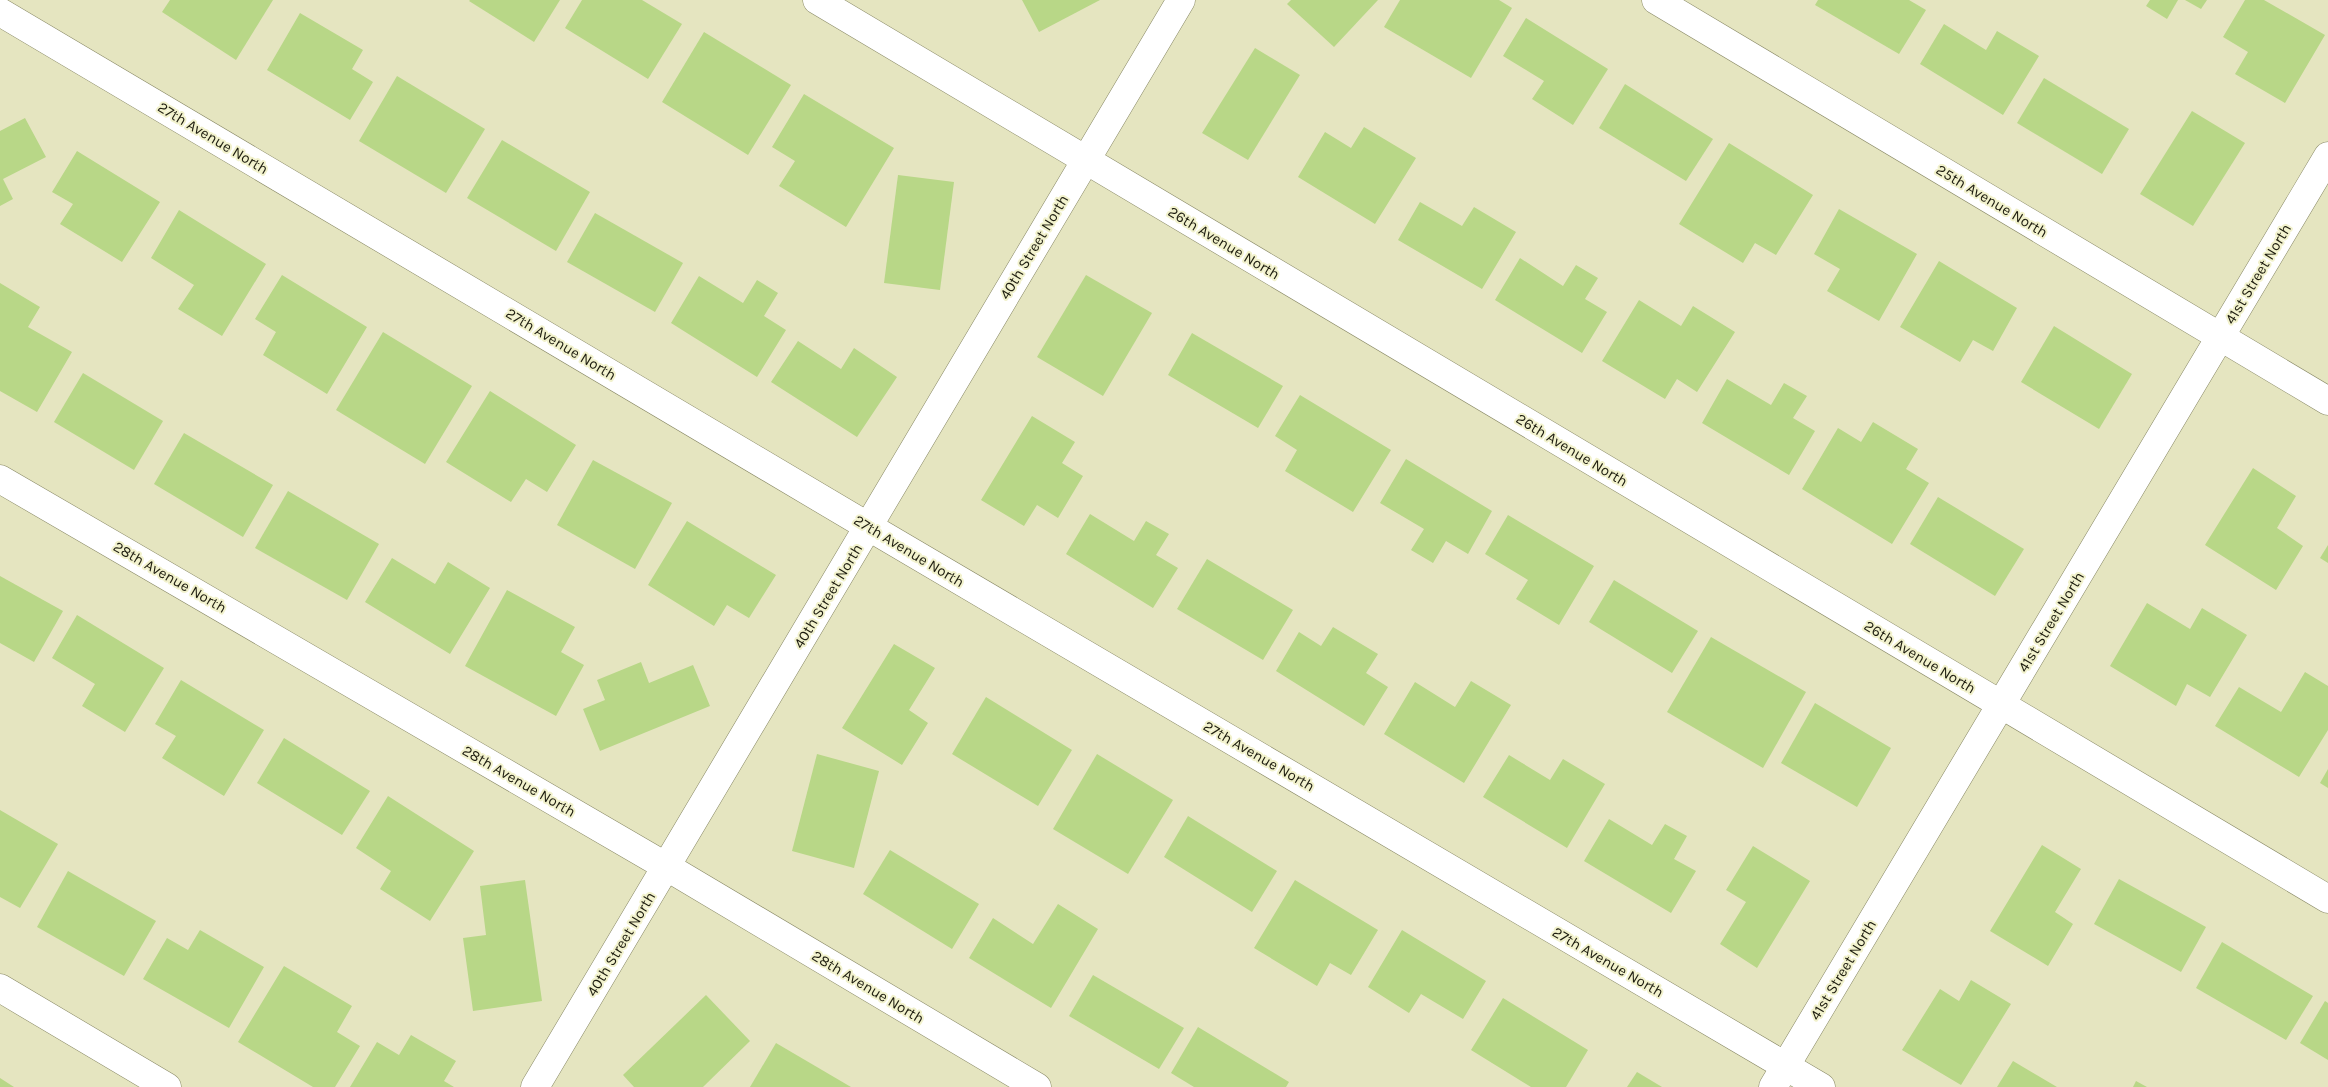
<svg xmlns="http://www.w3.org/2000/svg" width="2328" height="1087" font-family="Karla,sans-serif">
<rect width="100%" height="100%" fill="#e5e5c0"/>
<!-- building -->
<g fill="#b8d787">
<path d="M170,0H273L236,60L162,12Z"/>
<path d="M470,0H560L534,42L469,1Z"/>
<path d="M582,0H642L682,24L648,79L565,28Z"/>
<path d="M1022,0H1100L1039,32Z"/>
<path d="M1291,0H1378L1334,47L1287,4Z"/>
<path d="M1400,0H1499L1512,8L1471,78L1384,27Z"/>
<path d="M1818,0H1909L1926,10L1899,54L1815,5Z"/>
<path d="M2150,0H2178L2167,19L2146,6Z"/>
<path d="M2185,0H2207L2201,9Z"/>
<path d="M2245,0H2264L2325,35L2285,103L2235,74L2248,52L2223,37Z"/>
<path d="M300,13L363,50L352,69L373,82L350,120L267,70Z"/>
<path d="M1526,18L1608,69L1573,125L1532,99L1544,81L1503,56Z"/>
<path d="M1944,24L1986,50L1997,31L2039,56L2003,115L1920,64Z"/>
<path d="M704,32L791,85L748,155L662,102Z"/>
<path d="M1255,48L1300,75L1248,160L1202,133Z"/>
<path d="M397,76L485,129L446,193L359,141Z"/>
<path d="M2044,78L2129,129L2102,174L2017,123Z"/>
<path d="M1625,84L1713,139L1686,181L1599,128Z"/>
<path d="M804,94L894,148L846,227L779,186L795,161L772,147Z"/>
<path d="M2192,111L2245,143L2193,226L2140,194Z"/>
<path d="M25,118L46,157L3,179L13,199L0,206V131Z"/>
<path d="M1364,127L1416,158L1375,224L1298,177L1325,132L1351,148Z"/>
<path d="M502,140L590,192L556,251L467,198Z"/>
<path d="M1729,143L1813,195L1776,255L1755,243L1743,263L1679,224Z"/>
<path d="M77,151L160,202L122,262L60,224L73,204L52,192Z"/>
<path d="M898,175L954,182L940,290L884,283Z"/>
<path d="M1420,202L1462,226L1474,207L1516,232L1482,289L1398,240Z"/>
<path d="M1839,209L1917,254L1879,321L1827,291L1840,269L1814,254Z"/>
<path d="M179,210L266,264L222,336L178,309L194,285L151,258Z"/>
<path d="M595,213L683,263L655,312L567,262Z"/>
<path d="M1520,258L1563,286L1576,265L1598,278L1585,299L1607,312L1582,353L1495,300Z"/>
<path d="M1939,261L2017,308L1993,351L1973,340L1960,362L1900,327Z"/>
<path d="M282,275L367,327L327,394L263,355L276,332L255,319Z"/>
<path d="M1086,275L1152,313L1103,396L1037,357Z"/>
<path d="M699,276L743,303L757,280L778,293L764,316L786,330L757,377L671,323Z"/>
<path d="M0,283L40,307L28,327L72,352L37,412L0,391Z"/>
<path d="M1639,300L1681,326L1693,306L1735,332L1697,392L1677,379L1665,399L1602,361Z"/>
<path d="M2054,326L2132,374L2099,429L2021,382Z"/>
<path d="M383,332L472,386L425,464L336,410Z"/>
<path d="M1192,333L1283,386L1258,428L1168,375Z"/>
<path d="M798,341L841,369L854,348L897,377L857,437L771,382Z"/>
<path d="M83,373L163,421L134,470L54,422Z"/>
<path d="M1727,379L1771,405L1784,383L1807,396L1793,418L1815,431L1789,475L1702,423Z"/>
<path d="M490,391L576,445L547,492L526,479L511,502L446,462Z"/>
<path d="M1300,395L1391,450L1353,512L1285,471L1297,450L1275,436Z"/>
<path d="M1032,416L1075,442L1062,463L1083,476L1058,518L1037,505L1024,526L981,500Z"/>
<path d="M1873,422L1918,449L1906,469L1929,483L1892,544L1802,489L1838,428L1861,442Z"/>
<path d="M184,433L273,485L243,537L154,484Z"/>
<path d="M1406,459L1492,511L1468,554L1446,541L1433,563L1411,550L1424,529L1380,503Z"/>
<path d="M593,460L672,503L635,569L557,525Z"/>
<path d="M2253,468L2296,496L2277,528L2303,546L2276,590L2205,545Z"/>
<path d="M288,491L379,544L347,600L255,548Z"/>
<path d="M1938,497L2024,549L1995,596L1910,544Z"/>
<path d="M1090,514L1134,541L1146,521L1169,534L1156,555L1178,568L1153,608L1066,554Z"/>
<path d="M1508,515L1594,566L1559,625L1516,599L1528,580L1485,554Z"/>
<path d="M687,521L776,575L749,618L727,605L714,626L648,585Z"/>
<path d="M2328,545V563L2320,558Z"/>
<path d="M392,558L435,584L448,562L490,588L450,654L365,602Z"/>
<path d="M1207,559L1293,610L1263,660L1177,609Z"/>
<path d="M0,576L63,611L34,662L0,643Z"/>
<path d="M1614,580L1698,631L1672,673L1589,622Z"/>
<path d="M507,590L575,627L561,652L584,665L556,716L465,666Z"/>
<path d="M2147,603L2190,629L2202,608L2247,635L2210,697L2187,684L2176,706L2110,666Z"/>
<path d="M77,615L164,668L125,732L82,706L95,684L52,658Z"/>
<path d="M1333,627L1378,654L1366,673L1388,687L1364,726L1276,671L1299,632L1321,646Z"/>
<path d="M1711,637L1806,692L1763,768L1667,712Z"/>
<path d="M894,644L935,668L909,710L928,723L902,765L842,728Z"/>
<path d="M641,662L649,683L693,665L710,706L600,751L583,709L605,700L597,680Z"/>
<path d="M2305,672L2328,686V730L2299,777L2215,726L2239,687L2281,712Z"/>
<path d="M181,680L264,730L224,796L162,758L176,736L155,724Z"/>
<path d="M1471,681L1511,705L1464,783L1384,734L1415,682L1455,707Z"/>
<path d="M986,697L1072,750L1038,806L952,754Z"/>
<path d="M1815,703L1891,748L1857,807L1781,763Z"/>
<path d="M284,738L370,791L342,835L257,783Z"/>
<path d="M817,754L879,771L854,868L792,851Z"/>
<path d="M1097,754L1173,800L1128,874L1053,829Z"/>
<path d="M1509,755L1550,780L1563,759L1605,784L1567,848L1483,797Z"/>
<path d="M2328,769V788L2320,783Z"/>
<path d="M388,796L474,851L430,921L380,889L391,871L356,848Z"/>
<path d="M0,810L58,844L20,908L0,897Z"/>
<path d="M1188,816L1277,871L1252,912L1164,857Z"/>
<path d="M1609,819L1652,845L1665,824L1687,836L1674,859L1696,871L1671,913L1584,861Z"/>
<path d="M2042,845L2081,869L2055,912L2073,924L2048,966L1990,931Z"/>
<path d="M1753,846L1810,881L1757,968L1720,944L1746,902L1726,890Z"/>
<path d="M890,850L979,904L952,949L863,894Z"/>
<path d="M68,871L156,921L124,976L37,927Z"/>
<path d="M2119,879L2206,927L2181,972L2094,924Z"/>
<path d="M525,880L542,1001L473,1011L463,938L486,935L480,886Z"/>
<path d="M1295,880L1378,930L1351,975L1330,963L1317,986L1254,948Z"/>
<path d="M1058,904L1098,929L1051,1008L969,958L993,918L1033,944Z"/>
<path d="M200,930L264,967L229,1028L143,979L167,938L188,950Z"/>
<path d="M1402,930L1486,981L1463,1019L1421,994L1409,1013L1368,987Z"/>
<path d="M2222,942L2313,996L2286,1040L2196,988Z"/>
<path d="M284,966L352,1006L337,1032L360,1046L335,1087H313L238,1042Z"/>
<path d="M1093,975L1184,1028L1159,1069L1069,1016Z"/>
<path d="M1971,980L2011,1004L1961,1085L1902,1050L1940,989L1959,1001Z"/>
<path d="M706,995L750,1041L703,1087H634L623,1075Z"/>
<path d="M1503,998L1588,1050L1566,1087H1531L1471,1050Z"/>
<path d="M2325,1001L2328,1003V1060L2300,1043Z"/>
<path d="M1198,1027L1289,1082L1286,1087H1194L1171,1073Z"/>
<path d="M411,1035L456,1061L444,1081L454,1087H350L377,1042L399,1055Z"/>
<path d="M776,1043L851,1087H750Z"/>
<path d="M2013,1061L2057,1087H1997Z"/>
<path d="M1637,1072L1662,1087H1627Z"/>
<path d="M0,1078L14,1087H0Z"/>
<path d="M2136,1081L2147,1087H2133Z"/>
</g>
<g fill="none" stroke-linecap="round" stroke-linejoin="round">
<defs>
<g id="minor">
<path d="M817,0L2328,899"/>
<path d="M1656,0L2328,401"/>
<path d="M0,12L869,527L1821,1087"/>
<path d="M0,479L667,867L1037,1087"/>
<path d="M0,988L167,1087"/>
<path d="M535,1087L1181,0"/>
<path d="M1773,1087L2328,156"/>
</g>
</defs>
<!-- minor casing -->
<use href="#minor" stroke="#888865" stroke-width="29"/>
<!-- minor -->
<use href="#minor" stroke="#fff" stroke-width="28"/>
</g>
<g text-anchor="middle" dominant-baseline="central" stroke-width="4" stroke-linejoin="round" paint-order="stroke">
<!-- street labels -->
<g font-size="15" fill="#1d1c0f" stroke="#f2f2cd">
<text transform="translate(213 138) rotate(31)">27th Avenue North</text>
<text transform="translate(1992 201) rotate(31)">25th Avenue North</text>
<text transform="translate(1224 243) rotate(31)">26th Avenue North</text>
<text transform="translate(1034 247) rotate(-59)">40th Street North</text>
<text transform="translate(2258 274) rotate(-59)">41st Street North</text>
<text transform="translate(561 344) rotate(31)">27th Avenue North</text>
<text transform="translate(1572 450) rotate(31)">26th Avenue North</text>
<text transform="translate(909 551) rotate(31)">27th Avenue North</text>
<text transform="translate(170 577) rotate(30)">28th Avenue North</text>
<text transform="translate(828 596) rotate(-59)">40th Street North</text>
<text transform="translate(2051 622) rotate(-59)">41st Street North</text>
<text transform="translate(1920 657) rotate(31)">26th Avenue North</text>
<text transform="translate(1259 756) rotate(30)">27th Avenue North</text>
<text transform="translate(519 781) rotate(30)">28th Avenue North</text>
<text transform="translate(621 944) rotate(-59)">40th Street North</text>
<text transform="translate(1608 962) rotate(30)">27th Avenue North</text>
<text transform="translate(1843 970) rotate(-59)">41st Street North</text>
<text transform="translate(868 987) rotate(31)">28th Avenue North</text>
</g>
</g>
</svg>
